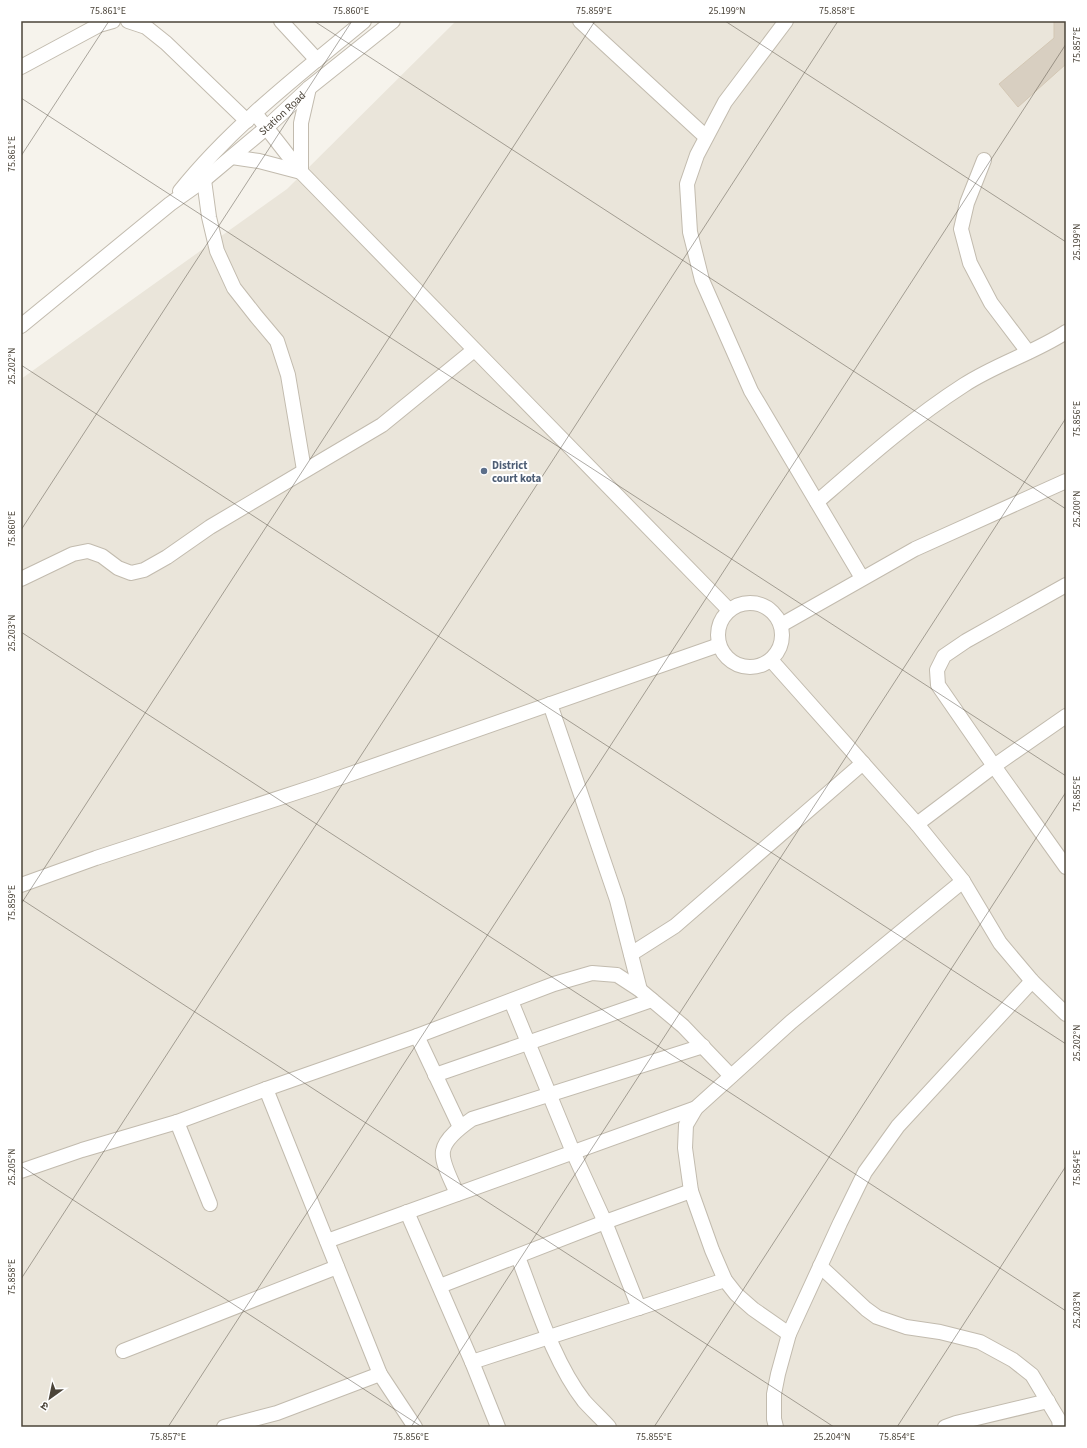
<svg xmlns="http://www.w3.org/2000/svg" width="1087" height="1448" font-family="'Source Sans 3','Noto Sans Devanagari',sans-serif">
<rect width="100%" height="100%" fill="#f6f3ec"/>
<!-- residential -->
<path fill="#eae5da" d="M456,21H1066V1427H21V379L287,189Z"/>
<!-- building -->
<path fill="#d8cfc1" stroke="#d3c7b4" d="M1054,21H1066V64L1018,107L999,84L1054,38Z"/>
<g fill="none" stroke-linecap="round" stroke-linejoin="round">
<defs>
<g id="minor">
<path d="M128,21L146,27L166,43L247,121"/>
<path d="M281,21L317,60"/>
<path d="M580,21L706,137"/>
<path d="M786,21L725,102L697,155L687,184L690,232L702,280L751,391L862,578"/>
<path d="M21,67L99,25L113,21"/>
<path d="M255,113L301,172L729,610"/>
<path d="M232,157L259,161L301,172V123L309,88"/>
<path d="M984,160L967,203L961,229L970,263L991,303L1028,352"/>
<path d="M204,180L209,217L217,251L234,288L256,316L277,341L288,375L304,470"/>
<path d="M180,191C232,126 300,74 364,21"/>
<path id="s1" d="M21,326L170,204L204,180L266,128L309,88L393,21"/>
<path d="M817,502C864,461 911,419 964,385C996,364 1034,353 1066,332"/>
<path d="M21,579L73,554L88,551L102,556L118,568L131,573L144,570L167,557L210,527L382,425L474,350"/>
<path d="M1066,585L966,641L944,656L937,670L938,685L994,766L1066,867"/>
<circle cx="750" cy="635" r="32"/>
<path d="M781,625L915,549L1066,481"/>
<path d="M771,660L917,824L963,881L1000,943L1032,981L1066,1014"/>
<path d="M550,704L617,900L640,990"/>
<path d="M917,824L994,766L1066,716"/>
<path d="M21,885L96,858L319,785L719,645"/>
<path d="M631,954L675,926L863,763"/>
<path d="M511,1001L573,1152L605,1222L639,1308"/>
<path d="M417,1036L460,1127"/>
<path d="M435,1075L652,1000"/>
<path d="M266,1089L380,1374L415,1427"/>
<path d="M177,1122L210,1204"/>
<path d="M21,1171L82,1150L177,1122L266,1089L417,1036L554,984L592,973L617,975L640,990L683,1026L731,1076"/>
<path d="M457,1194C453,1183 441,1163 443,1151C445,1138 462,1126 472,1119L703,1046"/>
<path d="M407,1212L472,1362L498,1427"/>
<path d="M327,1241L696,1108"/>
<path d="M518,1257C536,1303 553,1361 584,1401C592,1410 601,1418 609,1427"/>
<path d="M820,1266L866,1309L877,1317L906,1327L940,1332L980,1342L1013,1360L1032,1375L1059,1420L1060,1427"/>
<path d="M440,1286L605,1222L691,1191"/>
<path d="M789,1334L753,1309L736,1294L725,1280L712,1250L691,1191L685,1148L686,1125L696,1108L791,1022L963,881"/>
<path d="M123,1351L337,1267"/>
<path d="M472,1362L725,1280"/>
<path d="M224,1427L277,1413L380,1374"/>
<path d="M776,1427L774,1419V1394L778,1374L789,1334L840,1223L865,1172L898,1126L1032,981"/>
<path d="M945,1427L956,1423L1048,1401"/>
</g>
</defs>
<!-- minor casing -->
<use href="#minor" stroke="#c2bbae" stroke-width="16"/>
<!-- minor -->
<use href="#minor" stroke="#fff" stroke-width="14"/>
</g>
<!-- ticks -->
<path fill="none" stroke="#4b4439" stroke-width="1" stroke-opacity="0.45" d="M314,21L1066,509M725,21L1066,242M21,98L1066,776M21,156L109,21M21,365L1066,1044M21,530L352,21M21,632L1066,1311M21,899L834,1427M21,904L595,21M21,1166L422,1427M21,1279L838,21M168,1427L1066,44M411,1427L1066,418M654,1427L1066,792M897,1427L1066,1166"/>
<!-- markers -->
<circle fill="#5c6f8a" stroke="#fff" stroke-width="1.5" cx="484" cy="471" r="4"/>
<g text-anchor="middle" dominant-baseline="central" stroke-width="4" stroke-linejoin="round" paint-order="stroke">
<!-- street labels -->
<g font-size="11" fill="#4b4439" stroke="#fff">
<text stroke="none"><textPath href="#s1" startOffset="337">Station Road</textPath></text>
</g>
<!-- service labels -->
<g font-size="11" font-weight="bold" fill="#4e5e75" stroke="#fff" text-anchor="start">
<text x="492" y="465">District<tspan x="492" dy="13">court kota</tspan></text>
</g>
</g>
<!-- border -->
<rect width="1087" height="1448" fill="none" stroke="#ffffff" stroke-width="44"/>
<!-- north arrow -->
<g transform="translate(50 1398) rotate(213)" stroke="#ffffff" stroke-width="3" paint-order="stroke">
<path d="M0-3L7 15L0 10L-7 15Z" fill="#4b4439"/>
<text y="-6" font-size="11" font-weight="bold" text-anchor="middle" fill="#4b4439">उ</text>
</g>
<rect x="22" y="22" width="1043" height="1404" fill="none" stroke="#4b4439" stroke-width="1.5"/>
<g font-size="10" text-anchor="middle" fill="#4b4439">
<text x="108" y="14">75.861°E</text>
<text x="351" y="14">75.860°E</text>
<text x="594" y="14">75.859°E</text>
<text x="727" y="14">25.199°N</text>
<text x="837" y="14">75.858°E</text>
<text transform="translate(1076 45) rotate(-90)" y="4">75.857°E</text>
<text transform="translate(11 154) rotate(-90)" y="4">75.861°E</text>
<text transform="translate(1076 242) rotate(-90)" y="4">25.199°N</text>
<text transform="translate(11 366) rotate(-90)" y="4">25.202°N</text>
<text transform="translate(1076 419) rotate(-90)" y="4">75.856°E</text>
<text transform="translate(1076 509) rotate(-90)" y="4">25.200°N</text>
<text transform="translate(11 529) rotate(-90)" y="4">75.860°E</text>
<text transform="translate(11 633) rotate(-90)" y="4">25.203°N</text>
<text transform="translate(1076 794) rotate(-90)" y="4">75.855°E</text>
<text transform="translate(11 903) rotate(-90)" y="4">75.859°E</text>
<text transform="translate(1076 1043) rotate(-90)" y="4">25.202°N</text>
<text transform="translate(11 1167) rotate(-90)" y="4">25.205°N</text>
<text transform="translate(1076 1168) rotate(-90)" y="4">75.854°E</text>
<text transform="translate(11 1277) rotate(-90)" y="4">75.858°E</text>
<text transform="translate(1076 1310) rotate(-90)" y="4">25.203°N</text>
<text x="168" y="1440">75.857°E</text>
<text x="411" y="1440">75.856°E</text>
<text x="654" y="1440">75.855°E</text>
<text x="832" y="1440">25.204°N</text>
<text x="897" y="1440">75.854°E</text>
</g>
</svg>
